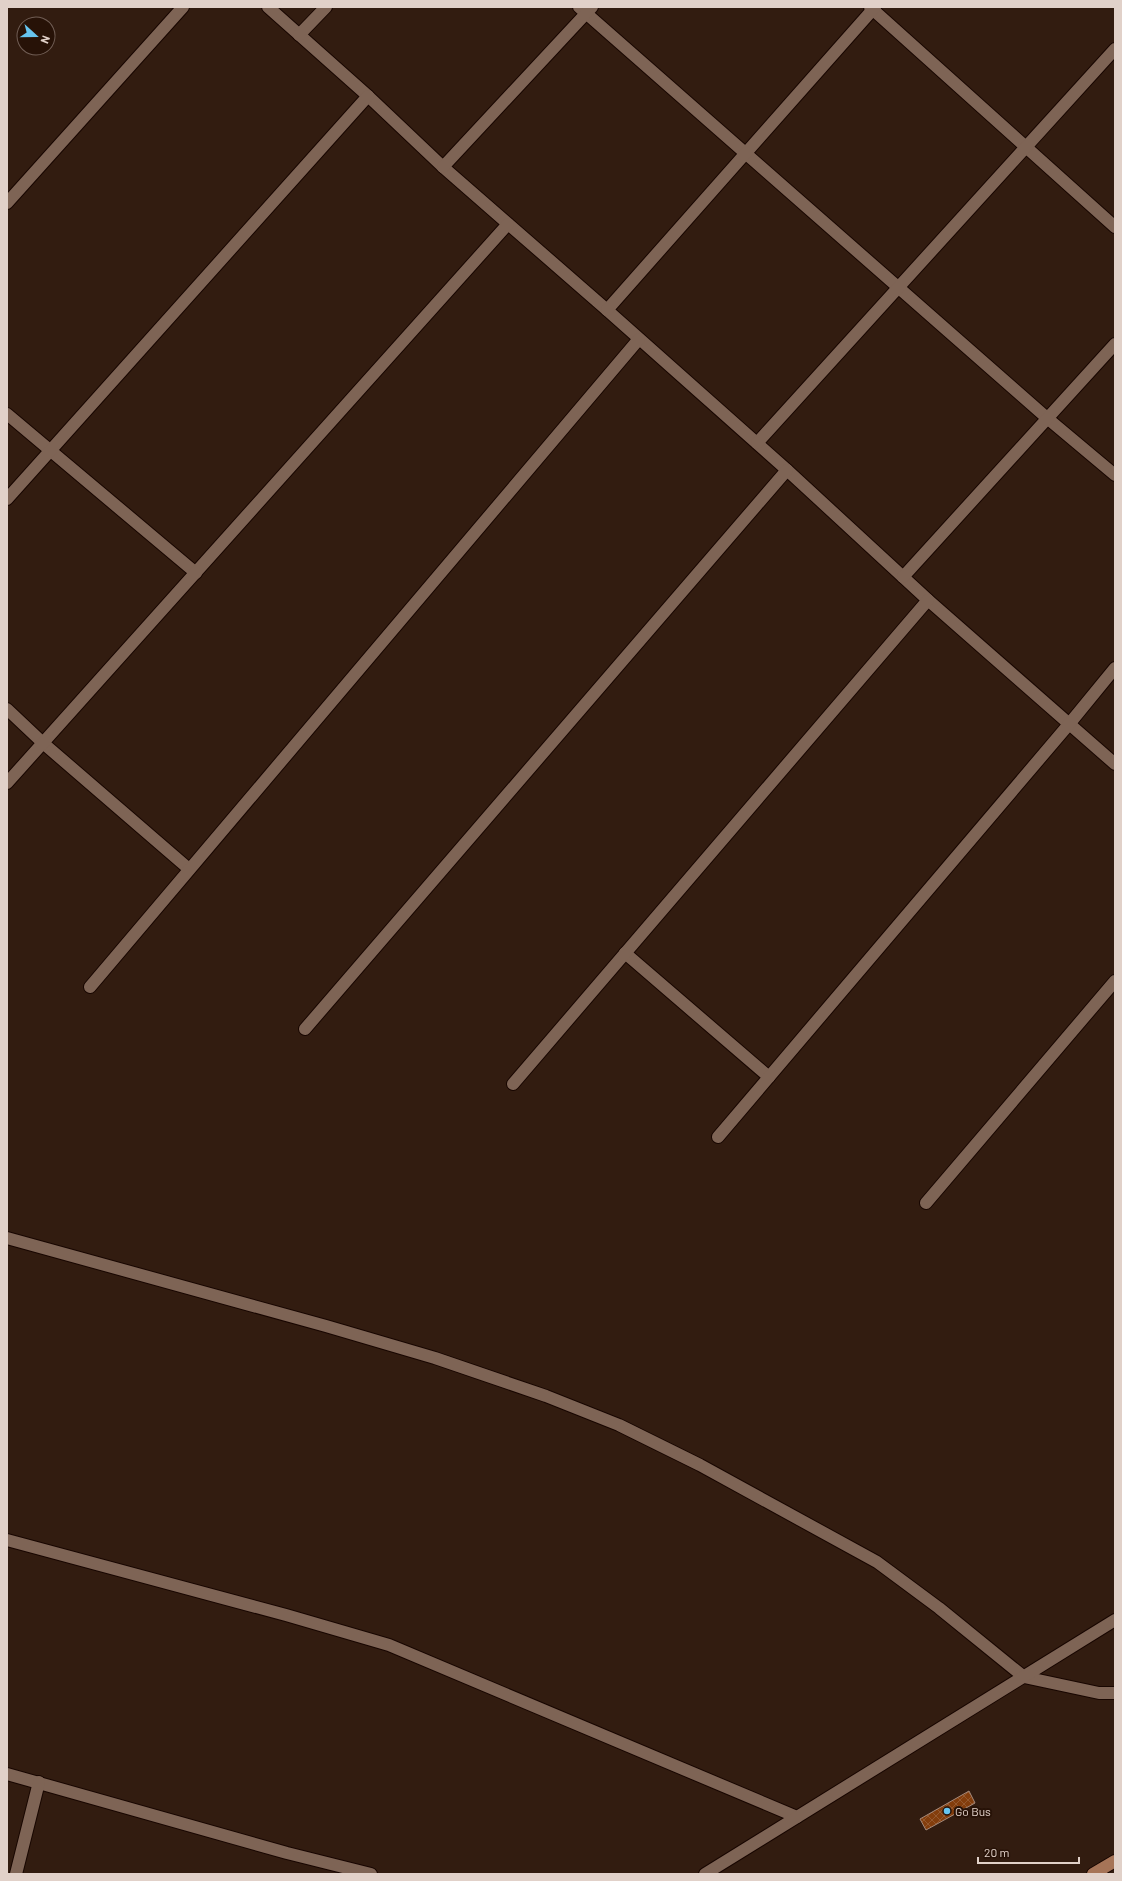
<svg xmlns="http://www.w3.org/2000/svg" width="1122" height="1881" font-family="Barlow,sans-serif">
<defs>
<pattern id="building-cross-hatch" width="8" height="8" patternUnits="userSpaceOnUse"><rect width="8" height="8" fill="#833d0c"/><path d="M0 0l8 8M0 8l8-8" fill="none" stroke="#94582e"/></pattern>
</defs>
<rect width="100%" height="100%" fill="#321c10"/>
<!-- building -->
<path fill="url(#building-cross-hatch)" stroke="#a5897a" d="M969,1791L975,1803L926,1830L920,1819Z"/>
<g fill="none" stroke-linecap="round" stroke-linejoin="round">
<defs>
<g id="minor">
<path d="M268,7L368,96L443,167L607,310L787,470L928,600L1115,764"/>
<path d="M579,7L1047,418L1115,475"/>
<path d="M870,7L1115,227"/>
<path d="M299,35L326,7"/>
<path d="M443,167L592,7"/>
<path d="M7,203L183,7"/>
<path d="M607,310L875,7"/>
<path d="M7,414L196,573"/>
<path d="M757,443L1115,49"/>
<path d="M7,499L368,96"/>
<path d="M903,577L1115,344"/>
<path d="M7,709L43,743L189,869"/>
<path d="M7,783L508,224"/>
<path d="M625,953L769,1077"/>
<path d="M90,987L639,339"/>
<path d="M305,1029L787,470"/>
<path d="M513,1084L928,600"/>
<path d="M718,1137L1070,723L1115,668"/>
<path d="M926,1203L1115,981"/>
<path d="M7,1238L326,1326L435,1358L546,1396L619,1425L700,1465L877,1562L939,1608L1024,1677L1099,1693H1115"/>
<path d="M7,1540L286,1615L389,1645L797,1817"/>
<path d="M7,1774L287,1853L371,1874"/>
<path d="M16,1874L39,1782"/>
<path d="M705,1874L1115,1620"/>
</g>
<path id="major" d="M1093,1874L1115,1861"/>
</defs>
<!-- minor casing -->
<use href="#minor" stroke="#180600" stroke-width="14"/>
<!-- major casing -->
<use href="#major" stroke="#180600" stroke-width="14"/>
<!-- minor -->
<use href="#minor" stroke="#7e6455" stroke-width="12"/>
<!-- major -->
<use href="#major" stroke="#a67457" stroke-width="12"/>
</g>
<!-- markers -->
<circle fill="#66c4ef" stroke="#271207" stroke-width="1.5" cx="947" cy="1811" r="4"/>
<g text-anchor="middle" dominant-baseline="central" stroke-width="4" stroke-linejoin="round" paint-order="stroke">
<!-- poi labels -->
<g font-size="12" fill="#e1d1c9" stroke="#271207" text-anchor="start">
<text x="955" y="1811">Go Bus</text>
</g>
</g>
<!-- border -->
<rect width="1122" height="1881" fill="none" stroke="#e1d1c9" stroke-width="16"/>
<!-- north arrow -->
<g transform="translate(36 36) rotate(111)"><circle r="19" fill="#271207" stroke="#715e55"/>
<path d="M0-3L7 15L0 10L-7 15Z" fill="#66c4ef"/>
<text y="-6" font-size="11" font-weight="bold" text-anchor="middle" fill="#e1d1c9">N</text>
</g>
<!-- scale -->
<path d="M978 1857v6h101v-6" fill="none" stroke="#e1d1c9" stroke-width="2"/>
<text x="984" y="1857" font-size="12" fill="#e1d1c9" stroke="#271207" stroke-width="3" paint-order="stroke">20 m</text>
</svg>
